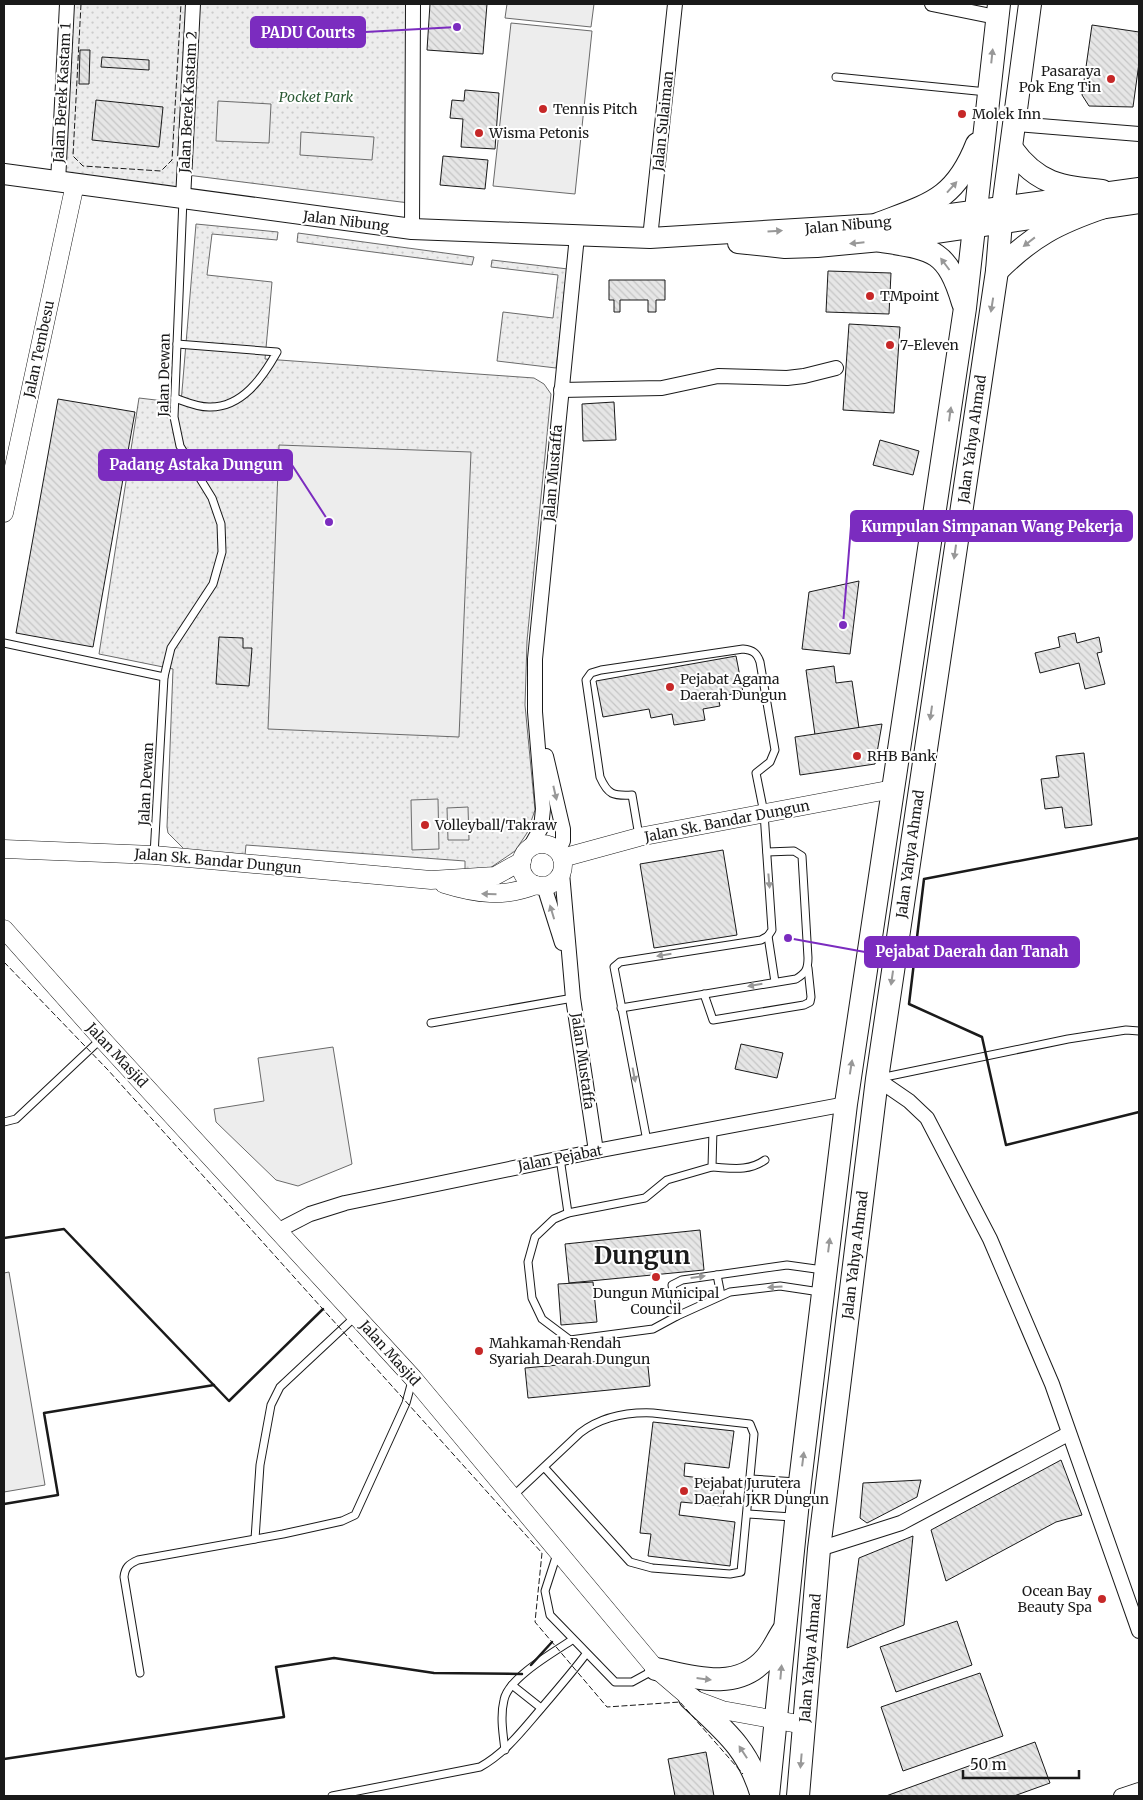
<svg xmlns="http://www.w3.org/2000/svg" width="1143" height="1800" font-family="Merriweather,serif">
<defs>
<pattern id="grass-dots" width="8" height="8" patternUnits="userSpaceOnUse" patternTransform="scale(1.25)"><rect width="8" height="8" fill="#ededed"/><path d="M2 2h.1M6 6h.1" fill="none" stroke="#cbcbcb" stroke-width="1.8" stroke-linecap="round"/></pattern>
<pattern id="building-back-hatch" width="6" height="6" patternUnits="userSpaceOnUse" patternTransform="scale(1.25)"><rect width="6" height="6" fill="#e6e6e6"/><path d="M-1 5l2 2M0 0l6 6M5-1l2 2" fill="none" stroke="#c5c5c5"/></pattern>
</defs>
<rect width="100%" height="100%" fill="#fff"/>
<!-- grass -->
<g fill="url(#grass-dots)" stroke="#6a6a6a">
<path d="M67,4H192L183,199L58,182Z"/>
<path d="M195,4H411L409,203L187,175Z"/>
<path d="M196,224L278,232L277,240L212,234L207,275L272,282L265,359L534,378L544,384L551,394L527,641L525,705L535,810L527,833L515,851L490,868L465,871V861L246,845L245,855L185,850L168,833L167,827L173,669L99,654L139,398L181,403Z"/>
<path d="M298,233L474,257L472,265L297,242Z"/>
<path d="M492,260L568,269L556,368L497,361L503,312L553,318L558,275L491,267Z"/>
</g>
<!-- garden -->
<g fill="#ededed" stroke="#6a6a6a">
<path d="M507,4H594L591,27L505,18Z"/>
<path d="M511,23L592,31L575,194L493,186Z"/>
<path d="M218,101L271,104L269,143L216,141Z"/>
<path d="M301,132L374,137L372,160L300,155Z"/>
<path d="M279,445L471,452L459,737L268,729Z"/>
<path d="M438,799L439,849L412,850L411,800Z"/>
<path d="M468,807L469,840H448L447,808Z"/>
<path d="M333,1047L352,1164L298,1186L276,1180L216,1122L214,1109L264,1101L258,1058Z"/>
<path d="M9,1272L45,1485L4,1492V1273Z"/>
</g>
<!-- building -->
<g fill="url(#building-back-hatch)" stroke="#1a1a1a">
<path d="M430,4H487L483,54L427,50Z"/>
<path d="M1092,25L1139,32V63L1133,107L1089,106L1082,95Z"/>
<path d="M80,50H90L89,84H79Z"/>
<path d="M102,57L149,60V70L101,67Z"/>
<path d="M465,90L499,93L495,149L461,147L463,119L450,118L452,100L464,101Z"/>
<path d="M96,100L163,107L159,147L92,140Z"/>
<path d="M443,156L488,160L485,189L440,185Z"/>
<path d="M828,271L891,273L889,314L826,312Z"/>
<path d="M609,280H665V300H656V312H648V300H620V312H614V300H609Z"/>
<path d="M849,324L900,327L894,413L843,410Z"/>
<path d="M58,399L135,412L93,647L16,633Z"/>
<path d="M614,402L616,440L583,441L582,404Z"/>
<path d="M880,440L919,451L913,475L873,465Z"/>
<path d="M859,581L850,654L802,649L809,592Z"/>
<path d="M1075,633L1077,643L1099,637L1102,652L1097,653L1105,684L1085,689L1079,663L1040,673L1035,653L1060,647L1058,637Z"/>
<path d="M219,637L243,638V648H252L249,686L216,684Z"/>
<path d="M736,656L743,692L718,697L720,706L703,709L705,720L674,725L672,714L651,718L649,709L603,717L596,681Z"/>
<path d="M834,666L836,683L852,681L859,728L815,735L806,670Z"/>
<path d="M882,724L875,764L800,775L795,737Z"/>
<path d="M1084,753L1092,825L1065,828L1062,807L1045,809L1041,779L1059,777L1056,756Z"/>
<path d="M723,850L737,935L654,948L640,864Z"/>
<path d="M741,1044L783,1053L777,1078L735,1069Z"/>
<path d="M700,1230L704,1270L569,1283L565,1244Z"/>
<path d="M593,1282L597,1322L561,1325L558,1284Z"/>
<path d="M647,1357L650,1386L528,1398L525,1368Z"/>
<path d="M653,1422L734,1431L729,1468L685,1463L684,1476L725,1481L722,1506L681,1502L679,1515L735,1522L730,1566L648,1556L651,1534L640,1533Z"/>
<path d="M1061,1460L1082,1515L1056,1522L946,1581L931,1530Z"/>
<path d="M921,1480L917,1497L867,1523L860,1518L863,1483Z"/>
<path d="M913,1536L904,1625L847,1648L859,1558Z"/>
<path d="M957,1621L972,1665L896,1692L880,1647Z"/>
<path d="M980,1673L1003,1736L903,1771L881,1707Z"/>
<path d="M1035,1742L1050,1783L1014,1796H886Z"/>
<path d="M706,1752L714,1796H675L668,1759Z"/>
</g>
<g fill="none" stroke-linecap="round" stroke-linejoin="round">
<defs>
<g id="service">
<path d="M836,77L987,92"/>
<path d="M175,398C186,402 197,407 209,407C242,408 263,377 277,352L177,344"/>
<path d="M4,643L164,677"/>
<path d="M639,836L632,795C613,796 608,795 600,777L586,680L591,673L601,670L743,649C753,650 757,653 760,662L775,750L770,762L756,773L764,813L772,930L768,936L761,940L620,962L614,967L647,1141"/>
<path d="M154,855L164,677L171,648L213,584L222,552L221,524L212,498L180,446L174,417L183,199"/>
<path d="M768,936L775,982"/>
<path d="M704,994L713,1020L804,1005L810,1002L811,997L808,968"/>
<path d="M621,1008L796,979C806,973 808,969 808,958L802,856L794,851L767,852"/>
<path d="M431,1023L573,998"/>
<path d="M880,1078L1068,1039L1126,1030L1139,1031"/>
<path d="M4,1122L16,1119L101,1039"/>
<path d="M560,1158L568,1213"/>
<path d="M712,1167C731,1168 748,1172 765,1160"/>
<path d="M717,1275L721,1295"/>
<path d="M820,1292L780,1286L730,1292L677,1316L672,1285L682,1280L787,1265L823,1270"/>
<path d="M677,1316L653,1329L570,1340L542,1319L532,1298L528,1262L535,1237L554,1219L568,1213L645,1198L667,1180L712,1167L713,1129"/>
<path d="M751,1479L797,1482"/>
<path d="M513,1496L580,1433C601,1417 628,1412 653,1413L750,1424L754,1434L741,1572L730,1574L652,1568L630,1562L544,1467"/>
<path d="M748,1514L792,1517"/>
<path d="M255,1539L260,1465L271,1405L280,1387L356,1316"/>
<path d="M557,1554L545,1591L550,1615L615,1682H632L654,1670"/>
<path d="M140,1673L124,1577C125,1567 129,1564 138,1560L283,1534L342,1521L355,1515L406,1403L412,1381"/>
<path d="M512,1685L541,1708"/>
<path d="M505,1750C503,1734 500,1716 504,1700C508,1678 554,1652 572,1640"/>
<path d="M332,1796L480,1767C505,1753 521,1732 539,1711C555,1692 571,1674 586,1654"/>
</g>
<g id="minor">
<path d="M932,4L996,17"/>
<path d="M1015,124L1139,134"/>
<path d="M58,182L67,4"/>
<path d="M183,199L193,4"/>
<path d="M412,229L413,4"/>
<path d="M650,238L675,4"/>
<path d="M561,390L662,388L718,376L787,378L804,376L836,368"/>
<path d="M546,756L563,829V841L558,851"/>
<path d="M529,849L541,828L543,809L535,712V659L577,236"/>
<path d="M562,873L573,998L596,1151"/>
<path d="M544,886L562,943"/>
<path d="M877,1079L909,1101L927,1118L990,1239L1052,1384L1139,1631"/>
<path d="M279,1230L310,1214L345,1203L596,1151L846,1104"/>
<path d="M819,1549L901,1523L1068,1434"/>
<path d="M1121,1796L1139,1790"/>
</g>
<g id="tertiary">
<path d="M4,513L75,184"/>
<circle cx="542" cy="865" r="21"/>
<path d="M4,849L154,855L431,880L495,876L522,861"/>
<path d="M562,858L639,837L893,789"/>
<path d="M444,884C476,894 504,898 536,885"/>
<path d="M4,929L101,1038L413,1378L656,1669L690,1698L722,1710L804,1725"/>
</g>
<g id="secondary">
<path d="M4,174L412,229L650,238L878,224L1139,188"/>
<path d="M738,243L785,248L817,247L881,241L1139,203"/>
</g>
<g id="primary">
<path d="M1012,149C1037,184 1061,187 1102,191"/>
<path d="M878,224C930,204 955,200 977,144"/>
<path d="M881,241C932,249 947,249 963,303"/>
<path d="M997,271C1032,236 1057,223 1104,207"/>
<path d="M656,1669C693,1677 737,1692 766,1658C773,1650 777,1640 783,1631"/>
<path d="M690,1698C725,1731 748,1748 762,1796"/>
<path d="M768,1796L800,1482L846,1104L965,308L999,4"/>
<path d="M798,1796L819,1549L877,1079L997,271L1001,222L1030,4"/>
</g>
</defs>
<!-- service casing -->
<use href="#service" stroke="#1a1a1a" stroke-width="9"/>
<!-- minor casing -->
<use href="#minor" stroke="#1a1a1a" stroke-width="16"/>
<!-- tertiary casing -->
<use href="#tertiary" stroke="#1a1a1a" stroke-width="19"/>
<!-- secondary casing -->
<use href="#secondary" stroke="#1a1a1a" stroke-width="22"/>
<!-- primary casing -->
<use href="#primary" stroke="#1a1a1a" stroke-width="24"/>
<!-- service -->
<use href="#service" stroke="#fff" stroke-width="7"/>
<!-- minor -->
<use href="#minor" stroke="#fff" stroke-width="14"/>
<!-- tertiary -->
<use href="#tertiary" stroke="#fff" stroke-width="18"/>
<!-- secondary -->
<use href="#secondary" stroke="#fff" stroke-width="20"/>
<!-- primary -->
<use href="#primary" stroke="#fff" stroke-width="22"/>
<!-- fence -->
<g stroke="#1a1a1a" stroke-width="1" stroke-dasharray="6 2.5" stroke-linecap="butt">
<path d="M81,4L73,156L83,166L161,171L172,160L181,4"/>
<path d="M4,962L108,1070L542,1553L535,1622L607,1707L680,1702L743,1774"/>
</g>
<!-- wall -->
<g stroke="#1a1a1a" stroke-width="2.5">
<path d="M1139,838L924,879L909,1004L982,1037L1006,1145L1139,1112"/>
<path d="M4,1238L64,1229L229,1401L323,1309"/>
<path d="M4,1504L58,1495L44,1413L214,1385"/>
<path d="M531,1665L552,1642"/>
<path d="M4,1759L284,1717L276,1667L334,1658L434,1673L522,1674"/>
</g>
</g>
<!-- one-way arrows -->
<defs><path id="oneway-solid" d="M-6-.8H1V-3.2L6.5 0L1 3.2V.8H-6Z" transform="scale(1.25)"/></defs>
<g fill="#989898">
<use href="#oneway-solid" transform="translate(992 56) rotate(-84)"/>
<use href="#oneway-solid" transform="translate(952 187) rotate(-48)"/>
<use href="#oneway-solid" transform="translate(775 231) rotate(-4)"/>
<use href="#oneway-solid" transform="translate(1029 242) rotate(142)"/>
<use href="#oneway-solid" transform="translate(857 243) rotate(174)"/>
<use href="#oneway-solid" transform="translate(945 264) rotate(-127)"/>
<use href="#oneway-solid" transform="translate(992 305) rotate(99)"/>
<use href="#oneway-solid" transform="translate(950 414) rotate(-82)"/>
<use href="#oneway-solid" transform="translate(955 552) rotate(98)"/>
<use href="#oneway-solid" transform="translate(931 713) rotate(98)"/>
<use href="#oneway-solid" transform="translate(555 793) rotate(77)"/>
<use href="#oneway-solid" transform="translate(769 881) rotate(85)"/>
<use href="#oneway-solid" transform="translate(489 894) rotate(-178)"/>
<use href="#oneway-solid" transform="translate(552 912) rotate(-107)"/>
<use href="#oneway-solid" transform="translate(664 955) rotate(171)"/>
<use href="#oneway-solid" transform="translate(892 978) rotate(98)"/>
<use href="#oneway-solid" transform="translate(755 985) rotate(170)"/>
<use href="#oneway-solid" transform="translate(851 1067) rotate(-81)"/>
<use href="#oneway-solid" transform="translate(634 1075) rotate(79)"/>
<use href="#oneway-solid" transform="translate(829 1245) rotate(-83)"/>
<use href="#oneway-solid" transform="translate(698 1277) rotate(-8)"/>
<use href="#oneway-solid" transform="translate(775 1287) rotate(176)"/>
<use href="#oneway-solid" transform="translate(803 1459) rotate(-83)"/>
<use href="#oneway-solid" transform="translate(781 1672) rotate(-85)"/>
<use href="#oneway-solid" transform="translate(704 1679) rotate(7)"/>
<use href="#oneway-solid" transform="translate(743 1752) rotate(-123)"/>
<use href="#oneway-solid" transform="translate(801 1761) rotate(95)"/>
</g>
<!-- markers -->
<g fill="#c62828" stroke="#fff" stroke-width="2">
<circle cx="1111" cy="79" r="5"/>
<circle cx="543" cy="109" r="5"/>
<circle cx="962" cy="114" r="5"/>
<circle cx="479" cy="133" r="5"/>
<circle cx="870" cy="296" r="5"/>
<circle cx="890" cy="345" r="5"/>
<circle cx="670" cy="687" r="5"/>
<circle cx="857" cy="756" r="5"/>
<circle cx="425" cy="825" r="5"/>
<circle cx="656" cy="1277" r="5"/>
<circle cx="479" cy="1351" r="5"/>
<circle cx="684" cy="1491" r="5"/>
<circle cx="1102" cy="1599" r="5"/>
</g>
<g text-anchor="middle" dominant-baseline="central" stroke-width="4" stroke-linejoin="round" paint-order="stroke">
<!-- poi labels -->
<g font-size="14" fill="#1a1a1a" stroke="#fff" text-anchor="start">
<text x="1101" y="71" text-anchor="end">Pasaraya<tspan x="1101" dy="16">Pok Eng Tin</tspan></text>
<text x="553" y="109">Tennis Pitch</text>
<text x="972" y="114">Molek Inn</text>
<text x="489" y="133">Wisma Petonis</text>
<text x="880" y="296">TMpoint</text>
<text x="900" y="345">7-Eleven</text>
<text x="680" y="679">Pejabat Agama<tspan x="680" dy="16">Daerah Dungun</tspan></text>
<text x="867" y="756">RHB Bank</text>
<text x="435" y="825">Volleyball/Takraw</text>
<text x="656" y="1293" text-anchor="middle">Dungun Municipal<tspan x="656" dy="16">Council</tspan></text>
<text x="489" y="1343">Mahkamah Rendah<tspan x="489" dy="16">Syariah Dearah Dungun</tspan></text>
<text x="694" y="1483">Pejabat Jurutera<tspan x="694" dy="16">Daerah JKR Dungun</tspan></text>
<text x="1092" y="1591" text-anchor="end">Ocean Bay<tspan x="1092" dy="16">Beauty Spa</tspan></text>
</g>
<!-- street labels -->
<g font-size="14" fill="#1a1a1a" stroke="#fff">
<text transform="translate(62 93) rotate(-87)">Jalan Berek Kastam 1</text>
<text transform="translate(188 102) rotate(-87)">Jalan Berek Kastam 2</text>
<text transform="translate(663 121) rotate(-84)">Jalan Sulaiman</text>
<text transform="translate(346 221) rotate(7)">Jalan Nibung</text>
<text transform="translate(848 225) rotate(-5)">Jalan Nibung</text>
<text transform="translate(39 349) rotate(-78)">Jalan Tembesu</text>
<text transform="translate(164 375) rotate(-89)">Jalan Dewan</text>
<text transform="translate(972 439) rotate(-82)">Jalan Yahya Ahmad</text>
<text transform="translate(553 473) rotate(-85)">Jalan Mustaffa</text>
<text transform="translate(146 784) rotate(-87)">Jalan Dewan</text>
<text transform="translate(727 821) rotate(-11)">Jalan Sk. Bandar Dungun</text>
<text transform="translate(910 854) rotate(-82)">Jalan Yahya Ahmad</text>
<text transform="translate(218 861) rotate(5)">Jalan Sk. Bandar Dungun</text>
<text transform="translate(117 1055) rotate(47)">Jalan Masjid</text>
<text transform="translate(583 1061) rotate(82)">Jalan Mustaffa</text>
<text transform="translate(560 1158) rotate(-11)">Jalan Pejabat</text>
<text transform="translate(855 1255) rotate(-83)">Jalan Yahya Ahmad</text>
<text transform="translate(390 1353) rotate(48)">Jalan Masjid</text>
<text transform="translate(810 1658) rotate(-85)">Jalan Yahya Ahmad</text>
</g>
<!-- park labels -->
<g font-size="14" font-style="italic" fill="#2b5a34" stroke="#fff">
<text x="316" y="97">Pocket Park</text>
</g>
<!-- town labels -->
<g font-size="24" font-weight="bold" fill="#1a1a1a" stroke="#fff">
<text x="642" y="1255">Dungun</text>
</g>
</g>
<!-- callouts -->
<path fill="none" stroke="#7b2cbf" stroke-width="2" d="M457 27L365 32M329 522L292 465M843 625L851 526M788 938L865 952"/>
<g fill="#7b2cbf" stroke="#fff" stroke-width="2">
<circle cx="457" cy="27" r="5"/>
<circle cx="329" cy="522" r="5"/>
<circle cx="843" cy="625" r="5"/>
<circle cx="788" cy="938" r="5"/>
</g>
<g fill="#7b2cbf" stroke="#7b2cbf" stroke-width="2">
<rect x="251" y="17" width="114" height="30" rx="5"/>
<rect x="99" y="450" width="193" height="30" rx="5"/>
<rect x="851" y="511" width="281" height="30" rx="5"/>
<rect x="865" y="937" width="214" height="30" rx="5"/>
</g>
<g font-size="15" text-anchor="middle" font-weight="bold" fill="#fff">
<text x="308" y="38">PADU Courts</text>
<text x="196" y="470">Padang Astaka Dungun</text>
<text x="992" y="532">Kumpulan Simpanan Wang Pekerja</text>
<text x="972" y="957">Pejabat Daerah dan Tanah</text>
</g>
<!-- border -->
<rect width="1143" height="1800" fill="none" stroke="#1a1a1a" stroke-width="10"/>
<!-- scale -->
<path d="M963 1770v8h116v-8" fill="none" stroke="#1a1a1a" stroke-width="2.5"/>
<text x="970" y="1770" font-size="15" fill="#1a1a1a" stroke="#ffffff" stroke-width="4" paint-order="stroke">50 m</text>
</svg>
